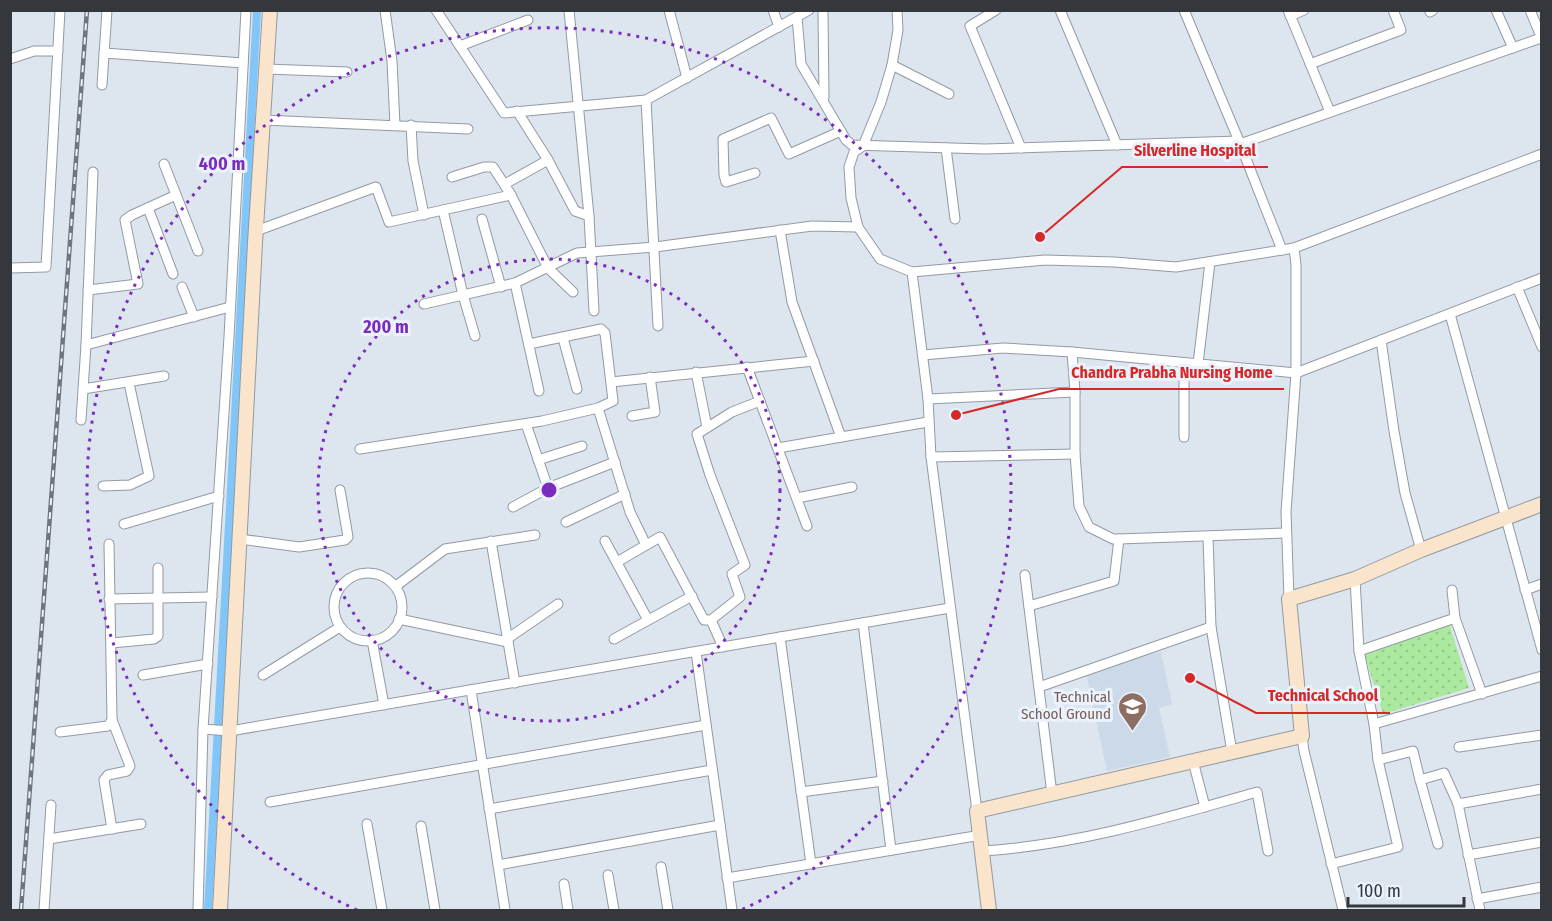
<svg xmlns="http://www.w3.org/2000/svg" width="1552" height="921" font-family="'Fira Sans Condensed',sans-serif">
<defs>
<pattern id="park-dots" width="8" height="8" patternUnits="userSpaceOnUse" patternTransform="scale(1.5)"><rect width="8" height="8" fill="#abe99e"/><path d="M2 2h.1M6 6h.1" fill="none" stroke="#94c889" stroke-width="1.8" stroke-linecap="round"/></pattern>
</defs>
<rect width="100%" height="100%" fill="#dde6ef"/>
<!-- built -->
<path fill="#ccd9e8" d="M1161,652L1172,704L1159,708L1170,757L1107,771L1085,668Z"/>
<!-- park -->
<path fill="url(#park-dots)" d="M1449,623L1469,688L1383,714L1363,650Z"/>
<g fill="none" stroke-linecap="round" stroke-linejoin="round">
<!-- canal -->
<path stroke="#82c5f9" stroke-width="8" d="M208,910L257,10"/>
<defs>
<g id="street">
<path d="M385,10L392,61L395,125"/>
<path d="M436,10L504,113L646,100L809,10"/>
<path d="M569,10L589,216L594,311"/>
<path d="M669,10L687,78"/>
<path d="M773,10L779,27"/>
<path d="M823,10L824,98"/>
<path d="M897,10L898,30L892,65L881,102L863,146L854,152L849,167L851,198L858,227L880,259L912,272L1045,260L1114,262L1176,267L1282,250L1294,248L1542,154"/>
<path d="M996,10L970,26L1021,148"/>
<path d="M1060,10L1117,145"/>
<path d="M1184,10L1239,141L1282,250"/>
<path d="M1288,10L1330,112"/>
<path d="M1496,10L1513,48"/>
<path d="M1530,10L1542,39"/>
<path d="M1430,12L1433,10"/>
<path d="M1290,16L1304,10"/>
<path d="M797,17L801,64L846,140L852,145L985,149L1239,141"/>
<path d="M460,46L528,20"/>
<path d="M104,53L243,63"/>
<path d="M10,59L34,51H58"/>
<path d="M1310,64L1401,30L1393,10"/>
<path d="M892,65L949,94"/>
<path d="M266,69L347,72"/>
<path d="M102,85L107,10"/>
<path d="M646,100L658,326"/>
<path d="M517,111L548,160L575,211L589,216"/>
<path d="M263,120L468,129"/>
<path d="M411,125L413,161L424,215"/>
<path d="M1240,144L1541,38"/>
<path d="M946,148L955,219"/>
<path d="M164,164L198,251"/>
<path d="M755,173L726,182L724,175L723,139L771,118L789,154L841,131"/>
<path d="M452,177L484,167H493L511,195L548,268L573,292"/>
<path d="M505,184L548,160"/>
<path d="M148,208L173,274"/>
<path d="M443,210L463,295L475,336"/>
<path d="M482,219L501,287"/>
<path d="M780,230L792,302L841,437"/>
<path d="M256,231L376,187L389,222L511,195"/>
<path d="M10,268L46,267L60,10"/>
<path d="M912,272L928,399L931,457L977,811"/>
<path d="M515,283L539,391"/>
<path d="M182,287L194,317"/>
<path d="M1517,287L1542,347"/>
<path d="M88,290L138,284L125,220L132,215L176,195"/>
<path d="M424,304L515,283L577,253L655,247L812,226L858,227"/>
<path d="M1450,314L1542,650"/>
<path d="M563,338L577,389"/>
<path d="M1381,340L1394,431L1405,493L1421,550"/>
<path d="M86,346L93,172"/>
<path d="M1072,352L1075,392V454L1079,506L1089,527L1113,539H1119L1286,533"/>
<path d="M923,355L1003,348L1072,352L1296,373L1542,278"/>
<path d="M1198,364L1210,262"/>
<path d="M747,367L807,526"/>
<path d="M696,372L707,427"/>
<path d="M611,382L814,361"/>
<path d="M83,389L164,376"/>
<path d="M928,399L1075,392"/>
<path d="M598,408L630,512L646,545"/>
<path d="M632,416L655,412L650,377"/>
<path d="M81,420L86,345L230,307"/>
<path d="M526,424L548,488"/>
<path d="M1184,437V363"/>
<path d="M778,448L928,422"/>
<path d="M360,449L542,421L598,408L613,401L605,333L601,329L529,344"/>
<path d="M931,457L1075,454"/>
<path d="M538,460L582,446"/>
<path d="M103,486L130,485L149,476L129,383"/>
<path d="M797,498L852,487"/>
<path d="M513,507L548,488L615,462"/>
<path d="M566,522L625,494"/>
<path d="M124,524L219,496"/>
<path d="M1208,537L1211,627L1232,752"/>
<path d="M240,539L299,547L345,540L348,537L340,490"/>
<path d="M491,541L515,683"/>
<path d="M605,541L648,620"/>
<path d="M617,562L660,537L704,620H711L723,647"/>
<circle cx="368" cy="607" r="34"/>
<path d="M1025,575L1052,794"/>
<path d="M396,586L445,549L535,535"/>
<path d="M1452,590L1455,618L1482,694"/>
<path d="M1525,590L1542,584"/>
<path d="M109,599L212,597"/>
<path d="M1289,599L1286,512L1296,373V265L1294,248"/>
<path d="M1029,606L1114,581L1119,539"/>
<path d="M399,619L508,642"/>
<path d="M711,620L740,597L732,574L745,565L710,475L697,434L732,412L760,401"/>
<path d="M863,623L891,850"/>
<path d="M780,637L811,864"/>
<path d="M507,639L558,604"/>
<path d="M614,639L692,596"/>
<path d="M372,640L384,705"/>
<path d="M112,643L154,639L158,636V568"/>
<path d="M1359,651L1455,618"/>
<path d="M696,652L732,910"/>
<path d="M143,675L208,664"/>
<path d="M263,675L340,627"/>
<path d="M1039,687L1211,627"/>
<path d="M471,690L505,910"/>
<path d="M1374,724L1542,676"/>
<path d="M203,729L230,731L950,608"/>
<path d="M60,732L108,726L112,720L109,544"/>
<path d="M1302,736L1304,751L1343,910"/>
<path d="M1459,747L1542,735"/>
<path d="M1378,760L1413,751L1420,780"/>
<path d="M1193,761L1205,807"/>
<path d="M801,792L883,781"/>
<path d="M270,802L706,725"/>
<path d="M1458,804L1542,789"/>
<path d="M489,809L712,770"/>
<path d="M367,824L382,910"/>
<path d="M421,826L435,910"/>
<path d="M112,829L104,780L108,775L127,771L130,766L112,720"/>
<path d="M49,839L141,824"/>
<path d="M1438,844L1420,780L1444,773L1458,804L1480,910"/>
<path d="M982,851C1077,845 1166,818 1257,792L1268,851"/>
<path d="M1468,855L1542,842"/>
<path d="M1331,864L1398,847L1378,760L1374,724L1359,651L1355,579"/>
<path d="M498,865L720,825"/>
<path d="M661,867L668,910"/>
<path d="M608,875L614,910"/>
<path d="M727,878L981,835"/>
<path d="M564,884L568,910"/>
<path d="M1477,899L1542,887"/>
<path d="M44,910L51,805"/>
<path d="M198,910L203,729L229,337L246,10"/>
</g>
<g id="secondary">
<path d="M220,910L255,243L270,10"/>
<path d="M989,910L977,811L1302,736L1289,599L1355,579L1421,550L1542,504"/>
</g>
</defs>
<!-- street casing -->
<use href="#street" stroke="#929aa3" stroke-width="11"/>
<!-- secondary casing -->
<use href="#secondary" stroke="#929aa3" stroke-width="16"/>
<!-- street -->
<use href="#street" stroke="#fff" stroke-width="9"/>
<!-- secondary -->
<use href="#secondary" stroke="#fae4cb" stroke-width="14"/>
<defs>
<path id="rail" d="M21,910L87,10"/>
</defs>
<!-- rail casing -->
<use href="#rail" stroke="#70757b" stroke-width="4.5"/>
<!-- rail -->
<use href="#rail" stroke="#eaf3fd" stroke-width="2" stroke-dasharray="7" stroke-linecap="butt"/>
</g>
<!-- distance rings -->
<g fill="none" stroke="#7b2cbf" stroke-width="3" stroke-dasharray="3 6">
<circle cx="549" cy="490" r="231"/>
<path d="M357 910A462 462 0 1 1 741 910"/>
</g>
<!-- icons -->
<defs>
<symbol id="school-pin" viewBox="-11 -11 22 30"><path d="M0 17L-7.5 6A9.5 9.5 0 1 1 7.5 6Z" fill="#8d6e63" stroke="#eaf3fd"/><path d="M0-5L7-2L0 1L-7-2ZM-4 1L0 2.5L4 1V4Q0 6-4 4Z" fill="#fff"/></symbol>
</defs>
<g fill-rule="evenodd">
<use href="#school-pin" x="1116" y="690" width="33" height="45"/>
</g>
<g text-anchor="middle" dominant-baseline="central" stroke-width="6" stroke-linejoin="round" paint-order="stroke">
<!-- education labels -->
<g font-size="15" fill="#785e54" stroke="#eaf3fd" text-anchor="end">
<text x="1111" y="697">Technical<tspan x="1111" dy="17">School Ground</tspan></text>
</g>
</g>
<circle cx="549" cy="490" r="9" fill="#7b2cbf" stroke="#eaf3fd" stroke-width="3"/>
<g font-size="18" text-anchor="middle" font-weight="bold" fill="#7b2cbf" stroke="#eaf3fd" stroke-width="6" stroke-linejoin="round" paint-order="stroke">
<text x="222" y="170">400 m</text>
<text x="386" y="333">200 m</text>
</g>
<!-- callouts -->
<path fill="none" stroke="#d62828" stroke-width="2" d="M1040 237L1122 167H1268M956 415L1059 389H1284M1190 678L1256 713H1390"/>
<g fill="#d62828" stroke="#eaf3fd" stroke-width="2">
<circle cx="1040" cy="237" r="6"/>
<circle cx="956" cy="415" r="6"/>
<circle cx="1190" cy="678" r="6"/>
</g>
<g font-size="16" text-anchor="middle" font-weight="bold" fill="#d62828" stroke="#eaf3fd" stroke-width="6" stroke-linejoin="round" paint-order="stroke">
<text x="1195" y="156">Silverline Hospital</text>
<text x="1172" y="378">Chandra Prabha Nursing Home</text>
<text x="1323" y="701">Technical School</text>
</g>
<!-- border -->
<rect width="1552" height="921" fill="none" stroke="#34373b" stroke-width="24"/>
<!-- scale -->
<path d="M1348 897v9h116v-9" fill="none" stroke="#34373b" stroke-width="3"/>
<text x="1357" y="897" font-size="18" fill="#34373b" stroke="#eaf3fd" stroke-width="4.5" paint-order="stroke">100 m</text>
</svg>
